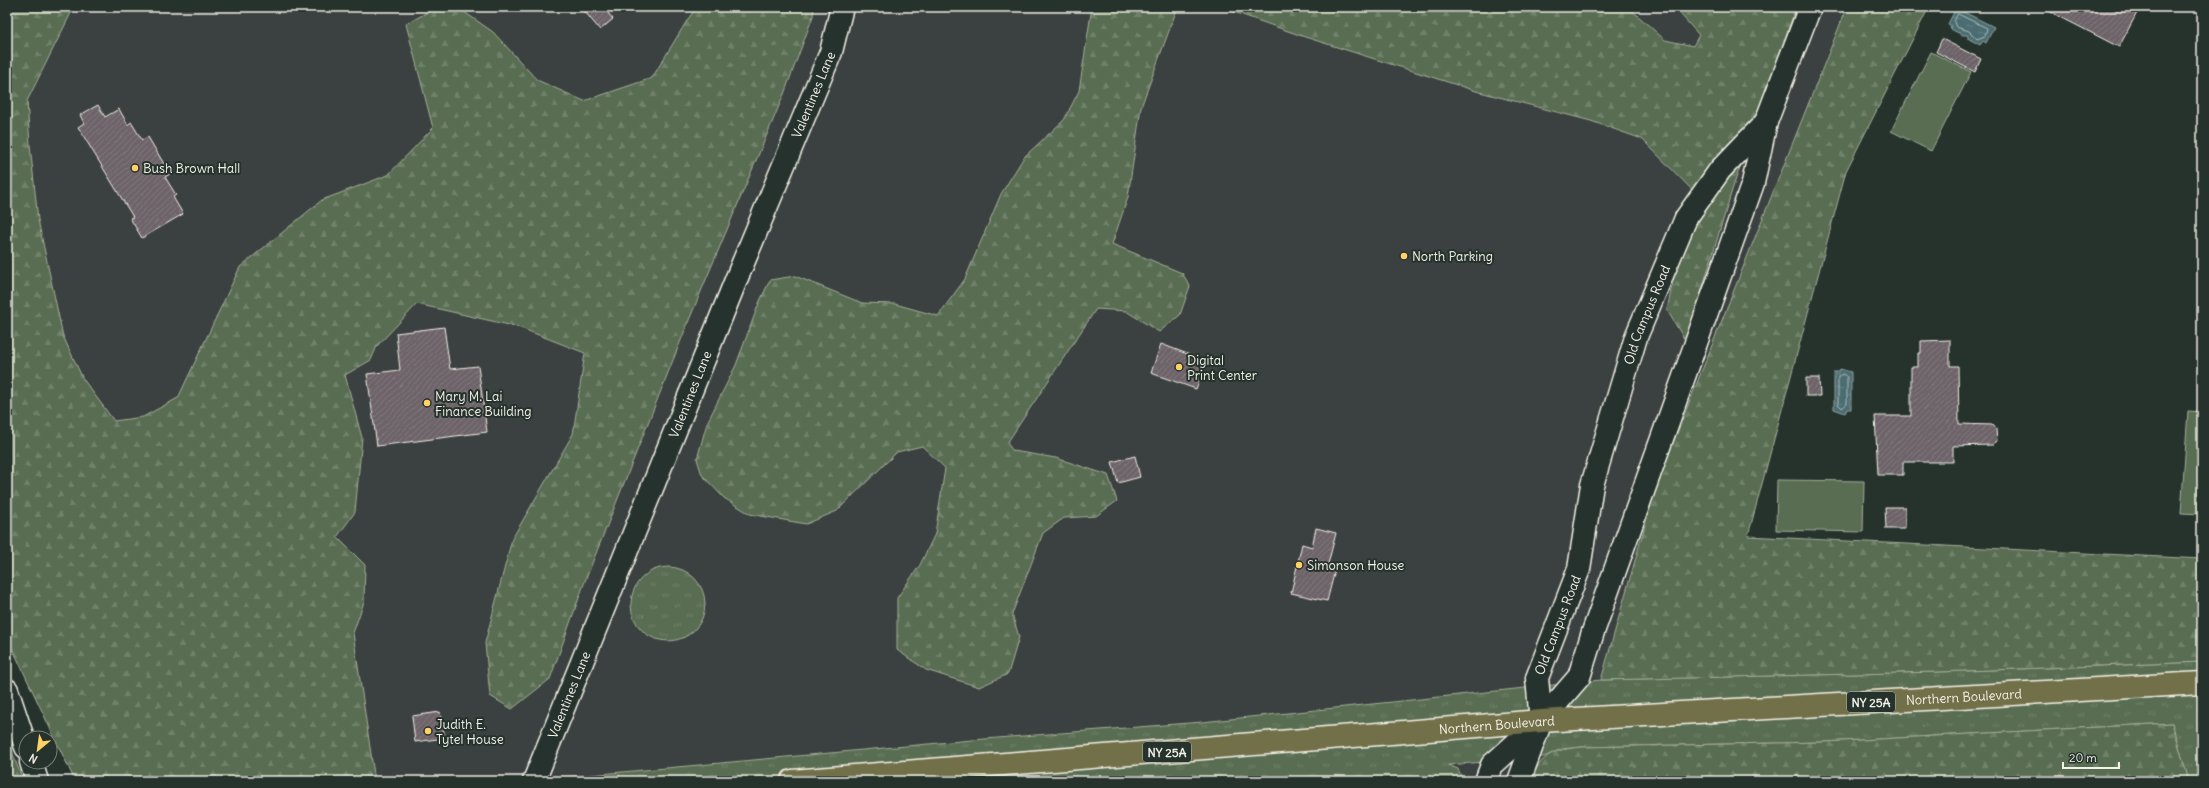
<svg xmlns="http://www.w3.org/2000/svg" width="2209" height="788" font-family="Delius,sans-serif">
<defs>
<pattern id="grass-tufts" width="24" height="20" patternUnits="userSpaceOnUse"><rect width="24" height="20" fill="#586d51"/><path d="M3 7l-1-3M5 7V3M7 7l1-3M15 17l-1-3M17 17v-4M19 17l1-3" fill="none" stroke="#71826a"/></pattern>
<pattern id="forest-firs" width="22" height="20" patternUnits="userSpaceOnUse"><rect width="22" height="20" fill="#586d51"/><path d="M5 1l3.5 6h-7zM16 11l3.5 6h-7z" fill="#71826a"/></pattern>
<pattern id="water-ripples" width="26" height="14" patternUnits="userSpaceOnUse"><rect width="26" height="14" fill="#4b6d72"/><path d="M2 4q2-2 4 0t4 0M15 11q2-2 4 0t4 0" fill="none" stroke="#668286"/></pattern>
<pattern id="building-hatch" width="6" height="6" patternUnits="userSpaceOnUse"><rect width="6" height="6" fill="#6d6369"/><path d="M-1 1l2-2M0 6l6-6M5 7l2-2" fill="none" stroke="#827a7e"/></pattern>
</defs>
<rect width="100%" height="100%" fill="#26332d"/>
<filter id="ink" filterUnits="userSpaceOnUse"><feTurbulence type="fractalNoise" baseFrequency=".025" numOctaves="2"/><feDisplacementMap in="SourceGraphic" scale="8" xChannelSelector="R" yChannelSelector="G"/><feConvolveMatrix kernelMatrix="1 2 1 2 8 2 1 2 1" color-interpolation-filters="sRGB"/></filter>
<g filter="url(#ink)">
<!-- built -->
<g fill="#3b413f">
<path d="M7,7H1847L1657,483L1601,680L1202,722L972,740L524,781H75L7,637Z"/>
<path d="M1544,757L1531,781H1249Z"/>
</g>
<!-- grass -->
<g fill="url(#grass-tufts)" stroke="#a6af9c">
<circle cx="668" cy="604" r="37"/>
<path d="M2202,662V781H2189L2172,723L1824,742L1582,747L1561,749L1544,757L1448,765L1458,769L1463,781H524L972,740L1202,722L1601,680L1938,672Z"/>
</g>
<!-- forest -->
<g fill="url(#forest-firs)" stroke="#a6af9c">
<path d="M7,7H74L27,101L30,145L38,220L63,336L83,379L114,421L143,417L178,398L240,267L322,200L388,175L433,128L406,24L437,7H457L493,32L537,80L584,101L652,78L688,19L697,7H814L813,16L784,94L689,320L585,581L550,679L512,709L490,696L485,643L512,539L573,434L585,353L518,327L417,304L377,346L371,360L345,375L362,438L355,512L337,537L365,565L364,602L353,633L375,781H75L7,637Z"/>
<path d="M1092,7H1195L1177,9L1141,107L1128,197L1112,244L1182,273L1190,286L1180,315L1159,332L1126,311L1096,309L1007,443L1013,451L1056,458L1108,475L1117,501L1096,516L1064,518L1043,533L1012,614L1019,637L1008,674L979,687L926,670L897,650V598L920,565L935,534L945,468L922,446L897,452L837,511L806,524L750,514L724,498L702,475L697,459L707,423L736,365L759,303L770,280L795,276L862,303L895,304L938,316L965,279L1001,194L1024,157L1064,120L1079,91Z"/>
<path d="M1220,7H1628L1665,40L1693,46L1699,35L1674,7H1796L1733,187L1686,342L1667,310L1674,277L1704,202L1642,139L1591,121L1476,91L1302,36Z"/>
<path d="M1847,7H1929L1846,171L1748,536L2202,559V662L1938,672L1601,680L1657,483Z"/>
<path d="M2172,723L2189,781H1531C1541,753 1554,750 1582,747L1824,742Z"/>
<path d="M7,738L23,781H7Z"/>
</g>
<!-- pitch -->
<g fill="#586d51" stroke="#a6af9c">
<path d="M1931,52L1971,72L1931,151L1891,131Z"/>
<path d="M2188,411L2202,412V514L2181,513Z"/>
<path d="M1777,480L1864,481L1863,532L1776,530Z"/>
</g>
<!-- water -->
<g fill="url(#water-ripples)" stroke="#8fa2a1">
<path d="M1956,8L1994,27L1986,43L1983,41L1980,45L1969,39L1967,35H1963L1950,29L1951,26L1948,24Z"/>
<path d="M1840,369L1851,372V409H1847L1845,413L1834,409V372H1838Z"/>
</g>
<g fill="none" stroke-linecap="round" stroke-linejoin="round">
<!-- shore -->
<g stroke="#b0bcb9" stroke-width="1">
<path d="M1958,14L1987,28L1985,36L1977,39L1969,31L1956,27L1954,22Z"/>
<path d="M1843,374L1847,377V404L1842,408L1838,404V377Z"/>
</g>
</g>
<!-- building -->
<g fill="url(#building-hatch)" stroke="#f4f1e8">
<path d="M581,7H603L613,19L600,30Z"/>
<path d="M2041,7H2140L2119,47Z"/>
<path d="M1942,39L1981,59L1975,72L1936,52Z"/>
<path d="M98,105L105,117L119,109L128,125L131,122L142,140L148,137L170,174L165,177L176,195L173,197L183,214L142,238L130,218L133,217L78,127L84,123L80,115Z"/>
<path d="M444,327L450,369L478,366L487,432L377,446L367,374L400,370L396,333Z"/>
<path d="M1950,340V366H1958L1959,424L1993,425L1996,429L1997,441L1993,445L1953,446V462H1903V475H1878L1875,416H1911V367H1918V353H1921V341Z"/>
<path d="M1161,344L1206,361L1196,389L1151,373Z"/>
<path d="M1806,378H1819L1820,396H1806Z"/>
<path d="M1135,456L1140,477L1118,483L1112,462Z"/>
<path d="M1885,507H1905V529H1886Z"/>
<path d="M1316,528L1336,533L1327,568L1335,570L1327,601L1291,593L1302,544L1312,547Z"/>
<path d="M440,712L445,738L415,742L412,716Z"/>
</g>
<g fill="none" stroke-linecap="round" stroke-linejoin="round">
<defs>
<g id="minor">
<path d="M7,690L26,747"/>
<path d="M1541,721L1579,677L1593,632L1753,183L1766,122L1810,7"/>
<path id="s1" d="M1541,721L1537,678L1579,569L1592,485L1636,337L1686,218L1720,170L1766,122"/>
<path d="M31,762L37,781"/>
<path id="s2" d="M534,781L738,275L831,52L842,7"/>
<path d="M1486,781L1492,765L1541,721L1519,781"/>
</g>
<g id="major">
<path id="s3" d="M792,781L1541,721L2202,683"/>
</g>
</defs>
<!-- minor casing -->
<use href="#minor" stroke="#f4f1e8" stroke-width="25"/>
<!-- major casing -->
<use href="#major" stroke="#f4f1e8" stroke-width="25"/>
<!-- minor -->
<use href="#minor" stroke="#26332d" stroke-width="22"/>
<!-- major -->
<use href="#major" stroke="#726f4a" stroke-width="22"/>
</g>
</g>
<!-- markers -->
<g fill="#ffd166" stroke="#26332d" stroke-width="1.5">
<circle cx="135" cy="168" r="4"/>
<circle cx="1404" cy="256" r="4"/>
<circle cx="1179" cy="367" r="4"/>
<circle cx="427" cy="403" r="4"/>
<circle cx="1299" cy="565" r="4"/>
<circle cx="428" cy="731" r="4"/>
</g>
<g text-anchor="middle" dominant-baseline="central" stroke-width="4" stroke-linejoin="round" paint-order="stroke">
<!-- shield labels -->
<g fill="#26332d" stroke="#b6b8b0" stroke-width="1">
<rect x="1847" y="692" width="48" height="20" rx="3"/>
<rect x="1143" y="742" width="48" height="20" rx="3"/>
</g>
<g font-size="12" font-weight="bold" fill="#f4f1e8">
<text x="1871" y="702">NY 25A</text>
<text x="1167" y="752">NY 25A</text>
</g>
<!-- street labels -->
<g font-size="13" fill="#f4f1e8" stroke="#26332d">
<text stroke="none"><textPath href="#s2" startOffset="741">Valentines Lane</textPath></text>
<text stroke="none"><textPath href="#s1" startOffset="424">Old Campus Road</textPath></text>
<text stroke="none"><textPath href="#s2" startOffset="417">Valentines Lane</textPath></text>
<text stroke="none"><textPath href="#s1" startOffset="100">Old Campus Road</textPath></text>
<text stroke="none"><textPath href="#s2" startOffset="93">Valentines Lane</textPath></text>
<text stroke="none"><textPath href="#s3" startOffset="1175">Northern Boulevard</textPath></text>
<text stroke="none"><textPath href="#s3" startOffset="707">Northern Boulevard</textPath></text>
</g>
<!-- poi labels -->
<g font-size="13" fill="#f4f1e8" stroke="#26332d" text-anchor="start">
<text x="143" y="168">Bush Brown Hall</text>
<text x="1412" y="256">North Parking</text>
<text x="1187" y="360">Digital<tspan x="1187" dy="15">Print Center</tspan></text>
<text x="435" y="396">Mary M. Lai<tspan x="435" dy="15">Finance Building</tspan></text>
<text x="1307" y="565">Simonson House</text>
<text x="436" y="724">Judith E.<tspan x="436" dy="15">Tytel House</tspan></text>
</g>
</g>
<!-- margin -->
<rect width="2209" height="788" fill="none" stroke="#26332d" stroke-width="24"/>
<rect x="12" y="12" width="2185" height="764" fill="none" stroke="#f4f1e8" stroke-width="1.5" filter="url(#ink)"/>
<!-- north arrow -->
<g transform="translate(38 750) rotate(209)"><circle r="19" fill="#26332d" stroke="#787f78"/>
<path d="M0-3L7 15L0 10L-7 15Z" fill="#ffd166"/>
<text y="-6" font-size="11" font-weight="bold" text-anchor="middle" fill="#f4f1e8">N</text>
</g>
<!-- scale -->
<path d="M2063 762v6h56v-6" fill="none" stroke="#f4f1e8" stroke-width="2"/>
<text x="2069" y="762" font-size="12" fill="#f4f1e8" stroke="#26332d" stroke-width="3" paint-order="stroke">20 m</text>
</svg>
